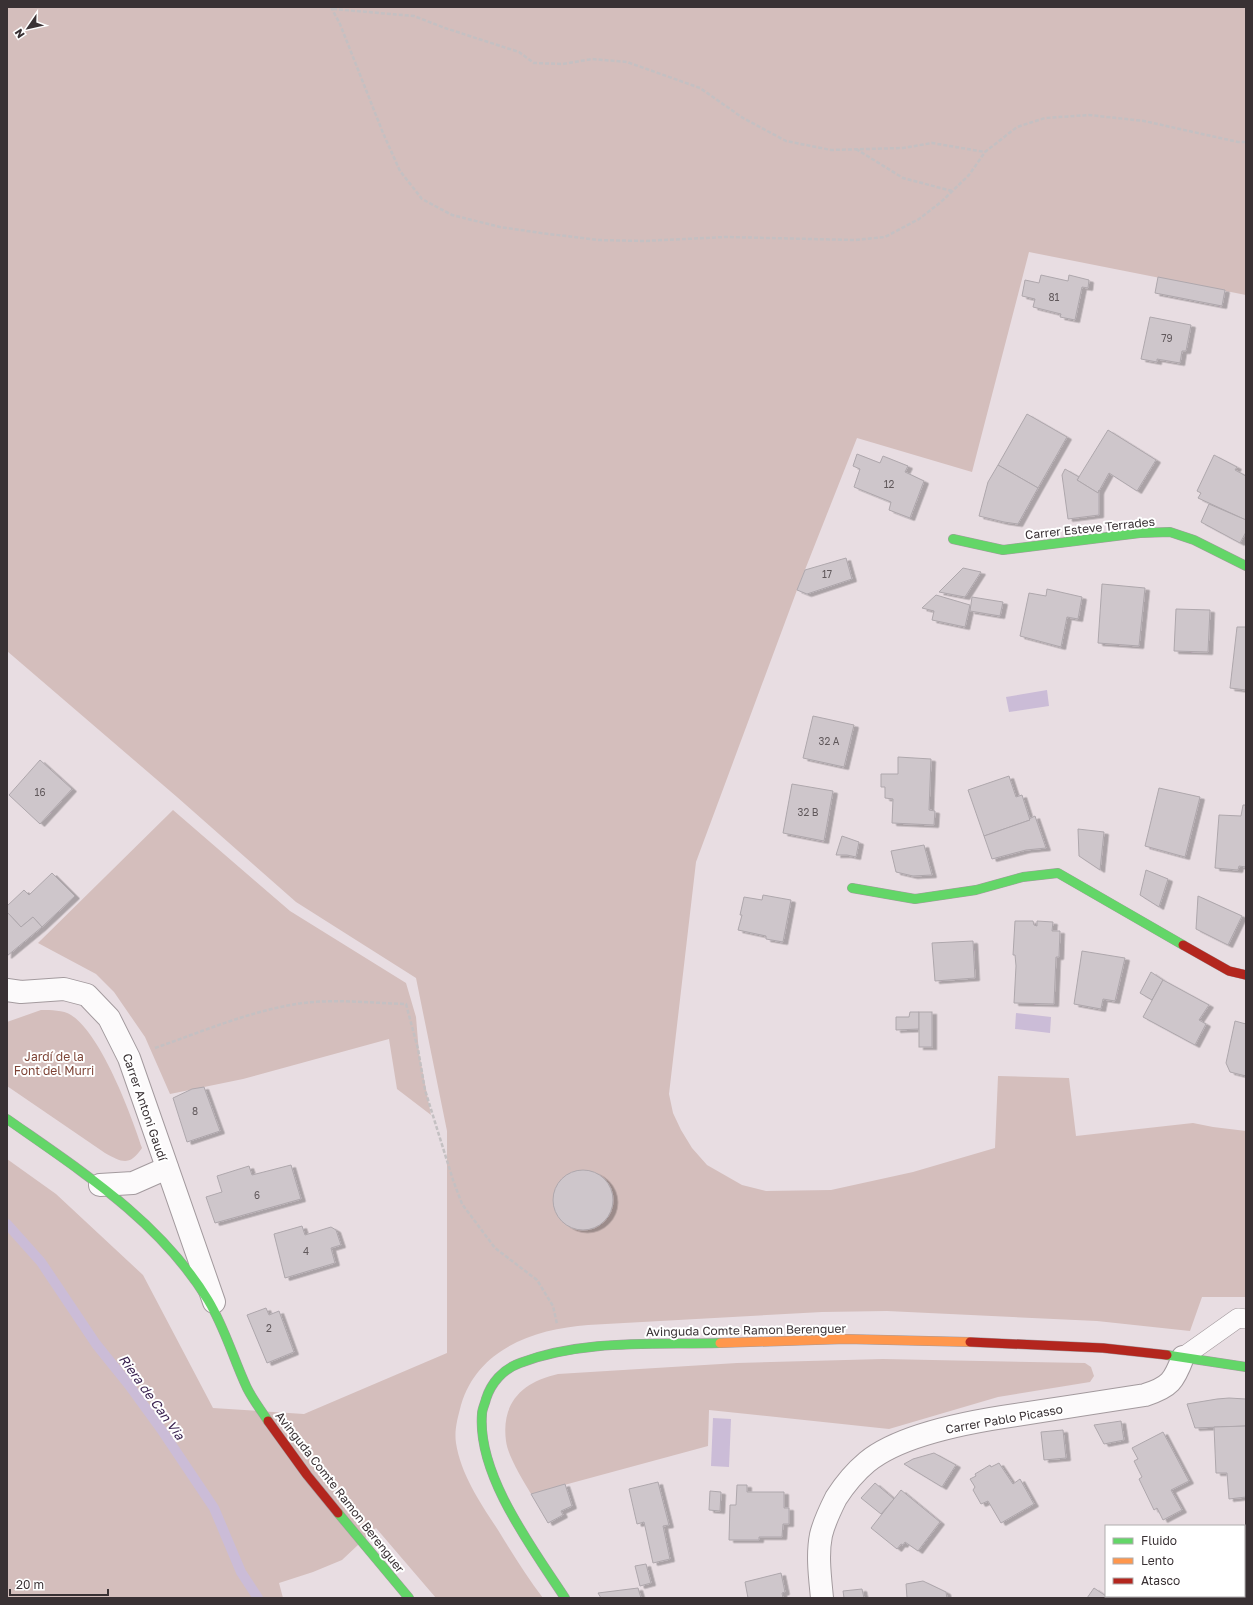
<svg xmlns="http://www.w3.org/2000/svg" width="1253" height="1605" font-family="'Golos Text',sans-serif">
<defs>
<filter id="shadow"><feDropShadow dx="4.5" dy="2.5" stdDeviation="0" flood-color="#0004"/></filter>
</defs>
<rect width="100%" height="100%" fill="#e8dde2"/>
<!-- green -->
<g fill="#d4bebc">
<path d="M7,7H1246V295L1029,252L972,472L857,438L797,590L696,862L669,1094L673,1113L681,1130L692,1148L707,1165L742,1185L766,1191L831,1190L913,1172L995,1148L998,1076L1069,1078L1076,1136L1193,1123L1213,1127L1246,1131V1297H1202L1190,1331L1097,1321L887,1311L822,1312L588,1325C535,1329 478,1348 461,1405C458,1417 454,1430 456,1443C461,1475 481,1504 498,1530C512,1553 526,1576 543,1598H436L376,1528L342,1560L313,1572L279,1583L283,1598H7V1159L56,1194L143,1275L213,1408L304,1414L447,1353V1131L416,978L296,902L177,797L7,651Z"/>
<path d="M173,810L290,911L406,983L416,1017L419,1053L431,1115L397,1089L389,1039L243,1079L170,1094L145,1037L114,992L96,974L38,943Z"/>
<path d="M41,1010C51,1010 63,1010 71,1015C101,1034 131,1114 142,1148C129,1167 122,1162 105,1153L7,1086V1022Z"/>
<path d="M883,1359L1085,1363L1091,1367L1094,1376L1090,1382L998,1397L889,1429L709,1410L708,1446L531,1494C523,1480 508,1457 506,1441C501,1403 522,1382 558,1374L737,1363Z"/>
<path d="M1244,1552H1246V1598H1186L1185,1596H1244Z"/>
</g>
<!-- water -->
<g fill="#cbbcd7">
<path d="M1047,690L1049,706L1009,712L1006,697Z"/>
<path d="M1016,1013L1051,1017L1050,1033L1015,1029Z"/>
<path d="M713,1418L731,1419L729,1467L711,1466Z"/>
</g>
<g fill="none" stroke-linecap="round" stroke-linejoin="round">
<!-- stream -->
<path stroke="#cbbcd7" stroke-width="10" d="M7,1224L41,1262L96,1344L129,1385L161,1429L214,1508L241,1572L258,1598"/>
</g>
<!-- building -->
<g fill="#cec6cb" stroke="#aea7ac" filter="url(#shadow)">
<path d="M1041,275L1068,281L1069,275L1089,280L1088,288L1082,287L1075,320L1060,317L1061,314L1033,307L1035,299L1022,296L1025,280L1039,283Z"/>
<path d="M1158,277L1225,290L1222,306L1155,293Z"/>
<path d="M1150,317L1191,325L1186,351H1182L1180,363L1157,359V362L1141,359Z"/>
<path d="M1027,414L1067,437L1038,488L998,465Z"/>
<path d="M1108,430L1156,460L1137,491L1109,473L1098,493L1077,480Z"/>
<path d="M857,454L880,463L883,456L908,466L905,472L924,481L910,518L889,510L891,502L854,487L860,469L853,466Z"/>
<path d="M1214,455L1237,467L1235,470L1246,476V520L1198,498L1201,493L1197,491Z"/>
<path d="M998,465L1038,488L1018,524L1004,522L979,516L988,482Z"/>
<path d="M1065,469L1079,477L1077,480L1098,493L1099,490V515L1068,519L1062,475Z"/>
<path d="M1209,504L1246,520V532L1240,543L1201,522Z"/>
<path d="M846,558L852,579L807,594L797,590L805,570Z"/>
<path d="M963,568L981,572L965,597L939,592Z"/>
<path d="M1102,584L1145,588L1139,646L1098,643Z"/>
<path d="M1047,589L1082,597L1078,619L1067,617L1061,647L1020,636L1029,593L1046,596Z"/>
<path d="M936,595L970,605L965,627L932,620L934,611L922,608Z"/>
<path d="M972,597L1003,602L1000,616L970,611Z"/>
<path d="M1176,609L1210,610L1208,652L1174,651Z"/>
<path d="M1237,627H1246V690L1230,688Z"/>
<path d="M813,716L854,725L844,767L803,758Z"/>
<path d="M898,757L931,759L929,810L935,811L934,825L892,823L893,799L885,798V787H881V774H898Z"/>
<path d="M40,760L72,789L40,824L9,795Z"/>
<path d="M1009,776L1016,797L1022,795L1030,820L984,836L968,790Z"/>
<path d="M792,784L833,791L824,841L783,833Z"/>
<path d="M1159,788L1200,797L1185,857L1145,846Z"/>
<path d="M1243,805H1246V867L1239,866L1238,870L1215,868L1219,815L1241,816Z"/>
<path d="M1035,816L1046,848L1026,850L992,859L984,836L1030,820L1029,819Z"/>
<path d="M1078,829L1104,832L1100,870L1079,856Z"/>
<path d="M842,836L859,842L856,857L847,855H836Z"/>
<path d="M924,845L932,875L913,876L896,872L891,851Z"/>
<path d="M1146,870L1168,879L1159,907L1140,895Z"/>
<path d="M52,873L75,896L42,927L33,917L21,927L7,912V906L24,890L29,895Z"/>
<path d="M763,895L791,900L783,942L766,939V936L738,930L742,915H740L744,897L762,900Z"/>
<path d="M1198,896L1242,916L1228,945L1196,929Z"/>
<path d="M7,912L21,927L33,917L42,927L7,956Z"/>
<path d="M1015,921H1033L1034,925L1037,926V921L1053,922L1052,931H1060L1059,957H1056L1054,1004L1014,1003L1016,966L1015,955H1013Z"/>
<path d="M973,941L975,978L935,981L932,943Z"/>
<path d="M1082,951L1125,958L1115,1001L1103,999L1101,1009L1074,1004Z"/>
<path d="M1151,972L1163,980L1152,1000L1140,993Z"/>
<path d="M1163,980L1209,1005L1199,1020L1206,1024L1195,1045L1143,1017Z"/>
<path d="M910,1012H919V1029L896,1030V1017H909Z"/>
<rect x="919" y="1012" width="13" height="35"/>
<path d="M1235,1021L1246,1024V1076L1230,1072L1226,1063Z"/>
<path d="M204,1087L220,1131L187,1142L173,1098L192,1089Z"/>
<path d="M291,1165L301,1199L215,1223L206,1197L222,1192L217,1176L249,1166L252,1175Z"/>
<circle cx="583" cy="1200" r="30"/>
<path d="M302,1226L305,1235L331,1227L336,1230L341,1245L331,1248L335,1263L285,1278L274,1234Z"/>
<path d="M266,1308L269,1315L279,1311L294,1352L267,1363L247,1315Z"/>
<path d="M1229,1398L1246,1399V1426L1195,1428L1187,1404L1217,1399Z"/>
<path d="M1121,1421L1124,1440L1104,1444L1094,1425Z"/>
<path d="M1246,1426V1497L1229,1499L1227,1473H1216L1214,1427Z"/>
<path d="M1063,1430L1066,1458L1044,1460L1041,1432Z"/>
<path d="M1163,1432L1189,1481L1171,1490L1182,1510L1163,1520L1157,1508L1154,1510L1139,1479L1142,1477L1134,1461L1138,1459L1132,1448Z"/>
<path d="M934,1453L956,1465L942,1487L904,1464L913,1459Z"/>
<path d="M999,1463L1013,1484L1020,1479L1034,1504L1001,1523L988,1501L981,1504L973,1490L975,1487L970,1479L976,1476L975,1474L990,1465L991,1467Z"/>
<path d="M658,1482L669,1525L663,1526L670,1559L653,1563L644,1522L637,1524L629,1489Z"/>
<path d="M875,1483L894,1499L881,1514L861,1498Z"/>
<path d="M565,1484L572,1506L561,1511L563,1515L548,1523L531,1494Z"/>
<path d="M737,1485H747V1492H784V1508H789V1524H783L782,1537H759V1540H729L730,1505H736Z"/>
<path d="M901,1490L940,1522L918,1551L905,1542L903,1545L901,1544L897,1549L871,1528Z"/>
<path d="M710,1491L721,1492L720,1511L709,1510Z"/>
<path d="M646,1564L651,1583L640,1586L635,1566Z"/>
<path d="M781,1573L785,1592L782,1593L783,1598H748L745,1582Z"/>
<path d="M923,1581L946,1592L947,1598H907L906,1584Z"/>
<path d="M638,1588L641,1598H601L598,1593Z"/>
<path d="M1094,1588L1109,1598H1087Z"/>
<path d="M862,1589L864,1598H844L843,1591Z"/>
</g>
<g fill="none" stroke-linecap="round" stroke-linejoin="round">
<defs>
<path id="lane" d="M1183,1357L1238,1318L1246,1319"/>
<g id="street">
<path d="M7,990L21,992L64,989L87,995L109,1018L129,1058L214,1302"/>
<path d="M100,1185L133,1183L167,1168"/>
<path d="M822,1598C820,1577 817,1555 821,1535C824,1522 830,1510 836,1498C845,1484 855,1472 867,1462C901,1434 974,1421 1016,1415C1059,1408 1102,1402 1145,1395C1170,1387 1174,1381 1183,1357"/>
</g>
<g id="fast">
<path d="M953,539L1003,550L1140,533L1170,532L1194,540L1246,566"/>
<path d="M852,888L915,899L976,890L1023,877L1058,873L1183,945"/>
<path d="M7,1119C81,1171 160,1221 208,1300C225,1328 233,1358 247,1388C253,1400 261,1410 268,1421"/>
<path d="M1167,1355L1246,1367"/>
<path d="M338,1513L409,1598"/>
<path d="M565,1598C533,1549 477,1475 482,1414C482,1409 485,1404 486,1399C491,1383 503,1369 520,1363C583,1339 654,1345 720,1343"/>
</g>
<path id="slow" d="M720,1343L846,1339L970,1342"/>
<g id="jam">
<path d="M1183,945L1229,971L1246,975"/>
<path d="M970,1342L1103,1348L1167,1355"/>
<path d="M268,1421L307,1475L338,1513"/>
</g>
</defs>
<!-- lane casing -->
<use href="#lane" stroke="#a39a9e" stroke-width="20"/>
<!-- street casing -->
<use href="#street" stroke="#a39a9e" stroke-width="24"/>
<!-- fast casing -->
<use href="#fast" stroke="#a39a9e" stroke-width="10"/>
<!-- slow casing -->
<use href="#slow" stroke="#a39a9e" stroke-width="10"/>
<!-- jam casing -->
<use href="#jam" stroke="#a39a9e" stroke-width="10"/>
<!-- path -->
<g stroke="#c4c0c2" stroke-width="2.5" stroke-dasharray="4 2" stroke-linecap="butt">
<path d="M331,7L340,24L383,133L400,171L422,199L452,215L500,227L541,233L598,240L644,241L725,237L855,240L885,237L919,219L941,202L969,175L985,152L1017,127L1045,118L1089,115L1144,121L1238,142H1246"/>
<path d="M333,9L414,16L445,28L519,52L534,63L563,64L592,59L627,62L700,88L743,118L786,141L831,150L903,148L932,143L985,152"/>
<path d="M856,149L903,178L952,191"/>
<path d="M155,1048C204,1031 252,1010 303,1003C337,999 372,1003 406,1004L418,1049L425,1090L453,1180L462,1204L495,1248L537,1280L553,1306L557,1324"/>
</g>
<!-- lane -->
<use href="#lane" stroke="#fcfafb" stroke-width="19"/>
<!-- street -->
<use href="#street" stroke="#fcfafb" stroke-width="22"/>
<!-- fast -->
<use href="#fast" stroke="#63d668" stroke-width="9"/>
<!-- slow -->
<use href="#slow" stroke="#ff974d" stroke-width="9"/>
<!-- jam -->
<use href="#jam" stroke="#b3261e" stroke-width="9"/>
</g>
<g text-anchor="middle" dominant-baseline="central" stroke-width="4" stroke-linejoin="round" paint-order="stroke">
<!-- number labels -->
<g font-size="10" fill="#60585b">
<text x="1054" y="297">81</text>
<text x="1167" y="338">79</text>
<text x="889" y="484">12</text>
<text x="827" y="574">17</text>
<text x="829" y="741">32 A</text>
<text x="40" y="792">16</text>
<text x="808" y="812">32 B</text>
<text x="195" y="1111">8</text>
<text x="257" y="1195">6</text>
<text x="306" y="1251">4</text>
<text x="269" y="1328">2</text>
</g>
<!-- street labels -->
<g font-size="12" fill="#393134" stroke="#fff">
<text transform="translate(1090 528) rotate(-6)">Carrer Esteve Terrades</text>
<text transform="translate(145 1107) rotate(71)">Carrer Antoni Gaudí</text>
<text transform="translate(746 1330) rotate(-1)">Avinguda Comte Ramon Berenguer</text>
<text transform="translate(1004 1419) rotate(-10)">Carrer Pablo Picasso</text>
<text transform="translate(340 1492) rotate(52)">Avinguda Comte Ramon Berenguer</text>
</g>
<!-- park labels -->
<g font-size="12" fill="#7d4335" stroke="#fff">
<text x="54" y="1056">Jardí de la<tspan x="54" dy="14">Font del Murri</tspan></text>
</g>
<!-- water labels -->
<g font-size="13" font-style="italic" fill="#3a2250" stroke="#fff">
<text transform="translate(152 1397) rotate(54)">Riera de Can Via</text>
</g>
</g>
<!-- border -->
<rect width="1253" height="1605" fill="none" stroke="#393134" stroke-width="16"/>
<!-- legend -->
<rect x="1105" y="1525" width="140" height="72" fill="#ffffff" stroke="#b0adae"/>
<rect x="1113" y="1538" width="20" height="6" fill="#63d668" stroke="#b0adae"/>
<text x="1141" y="1545" font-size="12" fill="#393134">Fluido</text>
<rect x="1113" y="1558" width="20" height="6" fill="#ff974d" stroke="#b0adae"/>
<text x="1141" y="1565" font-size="12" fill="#393134">Lento</text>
<rect x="1113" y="1578" width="20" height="6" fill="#b3261e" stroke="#b0adae"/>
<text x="1141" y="1585" font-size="12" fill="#393134">Atasco</text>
<!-- north arrow -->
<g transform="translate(28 28) rotate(236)" stroke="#ffffff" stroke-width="3" paint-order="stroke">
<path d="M0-3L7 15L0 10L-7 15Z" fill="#393134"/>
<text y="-6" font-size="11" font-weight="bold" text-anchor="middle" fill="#393134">N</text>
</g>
<!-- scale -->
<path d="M10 1589v6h98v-6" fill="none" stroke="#393134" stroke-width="2"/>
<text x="16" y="1589" font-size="12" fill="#393134" stroke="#ffffff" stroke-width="3" paint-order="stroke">20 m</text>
</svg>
